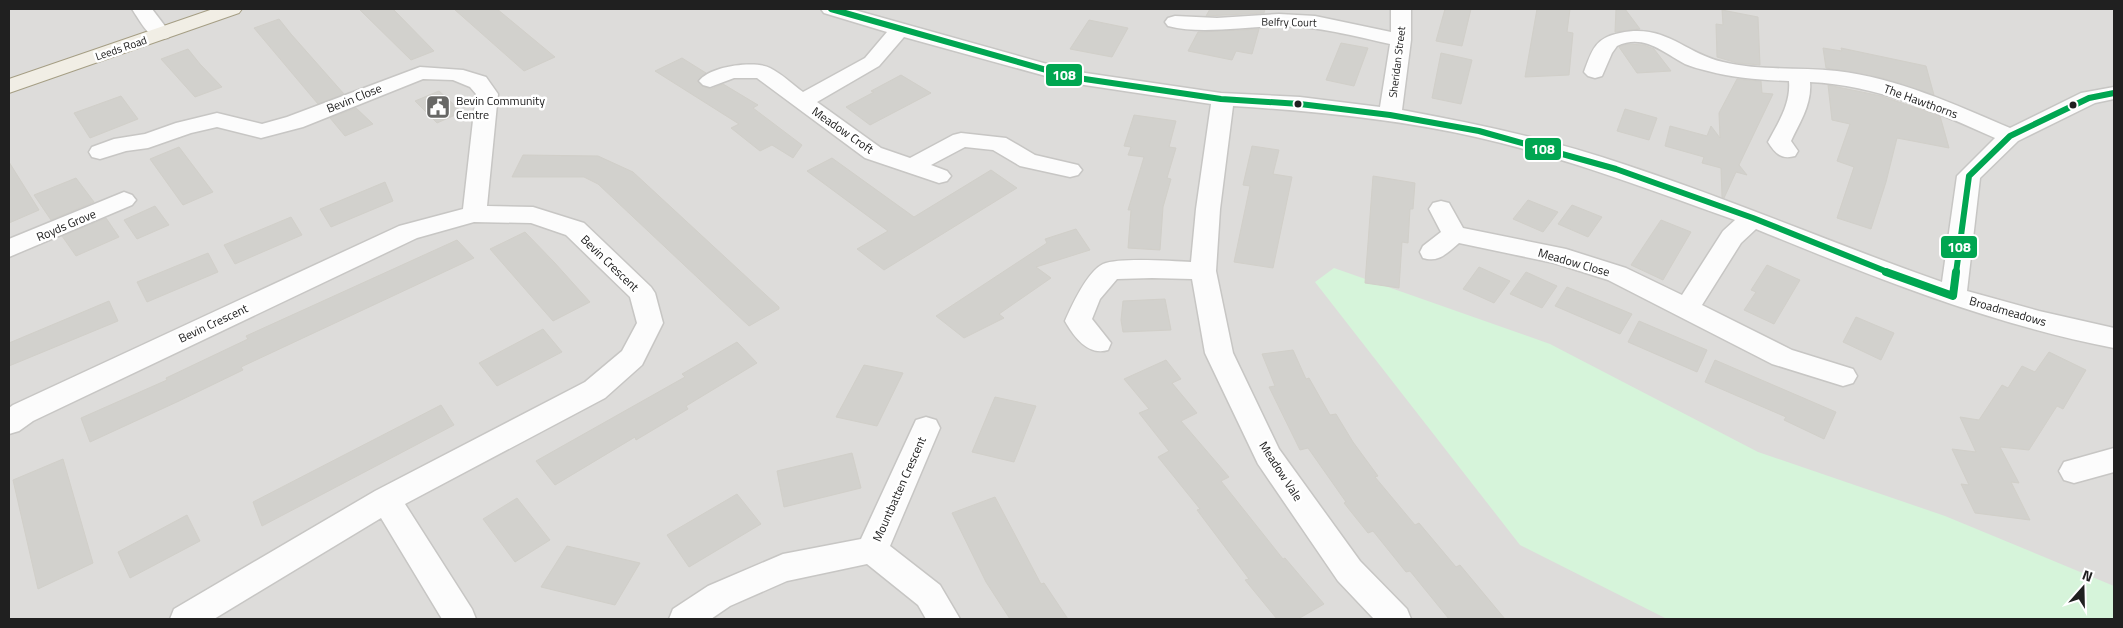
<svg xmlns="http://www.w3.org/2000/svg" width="2123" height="628" font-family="'Titillium Web',sans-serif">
<rect width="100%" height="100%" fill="#eeede8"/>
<!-- residential -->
<rect fill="#dddcda" x="9" y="9" width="2105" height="610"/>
<!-- park -->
<path fill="#d6f4da" d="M1334,268L1550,344L1758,452L1945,516L2114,586V619H1667L1520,545L1315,282Z"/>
<!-- building -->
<g fill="#d2d1cd" stroke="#d1cfc9">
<path d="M359,9H393L434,51L411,60Z"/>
<path d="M454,9H497L555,57L524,71Z"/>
<path d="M1210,9H1265L1264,13L1206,16Z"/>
<path d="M1445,9H1471L1462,46L1436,41Z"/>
<path d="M1537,9H1570L1567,32L1573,33L1569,75L1525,77Z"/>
<path d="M1616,9H1625L1640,29L1615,32Z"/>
<path d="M1722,10L1758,17L1760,65L1737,63L1717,57L1716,24L1723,25Z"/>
<path d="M279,19L291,34L344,94L318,104L254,28Z"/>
<path d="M1089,20L1128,28L1112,57L1070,49Z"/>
<path d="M1259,29L1252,54L1236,51L1232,60L1188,51L1198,32Z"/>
<path d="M1341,43L1368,48L1354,86L1326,80Z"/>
<path d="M1627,44L1644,45L1654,49L1671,71L1637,73L1619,47Z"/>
<path d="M1823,48L1842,51L1841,48L1926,66L1934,95L1882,78L1826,68Z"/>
<path d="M188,49L200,64L222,87L195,97L161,59Z"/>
<path d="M1441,53L1472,60L1461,104L1432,98Z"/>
<path d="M682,58L706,73L697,81L702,86L711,89L723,84L758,105L753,108L802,145L793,158L772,145L760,151L731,128L739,124L655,71Z"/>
<path d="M901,75L931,93L870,125L846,107L874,92L871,91Z"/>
<path d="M1737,79L1761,81L1762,93L1773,94L1739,165L1747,175L1736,172L1724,198L1722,197L1721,168L1702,163L1704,157L1665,146L1670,126L1707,136L1711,126L1720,138L1719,113Z"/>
<path d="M1828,85L1881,96L1940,116L1949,148L1897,138L1886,182L1871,229L1837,218L1854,167L1837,161L1850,124L1832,120Z"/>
<path d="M439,91L462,112L437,123L415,101Z"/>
<path d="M121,96L138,119L90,138L74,113Z"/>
<path d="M356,108L373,124L345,136L330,118Z"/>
<path d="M1625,109L1657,118L1649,140L1617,131Z"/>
<path d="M1134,115L1176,121L1169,147L1176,148L1167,178L1171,179L1163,207L1160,250L1128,248L1131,210H1128L1144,157L1128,155L1131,147L1124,146Z"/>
<path d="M1252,146L1279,150L1273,174L1292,177L1273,268L1234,262L1250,186L1243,185Z"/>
<path d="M179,147L213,192L183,205L150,159Z"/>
<path d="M523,155L598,156L633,172L779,307V309L749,326L598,184L584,177H512Z"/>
<path d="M832,158L914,217L991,170L1017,188L884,270L857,249L888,231L807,171Z"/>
<path d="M9,162L39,210L9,223Z"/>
<path d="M1373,176L1415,183L1413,209H1410L1408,243L1402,242L1399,288L1365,283Z"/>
<path d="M76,178L94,202L51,220L34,195Z"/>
<path d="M385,182L393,201L331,227L320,209Z"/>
<path d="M1528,200L1558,212L1543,232L1513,219Z"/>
<path d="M1572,205L1602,217L1588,237L1558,224Z"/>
<path d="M155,206L169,225L137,239L124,220Z"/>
<path d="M291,217L302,235L235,264L224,245Z"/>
<path d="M106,218L119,237L76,256L62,236Z"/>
<path d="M1661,220L1691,232L1663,280L1631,265Z"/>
<path d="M1076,229L1090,250L1036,267L1051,278L999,314L1004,318L964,338L936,316L1047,243L1045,239Z"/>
<path d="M525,232L554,262L590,302L553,321L538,304L490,249Z"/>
<path d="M457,240L474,258L241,367L243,370L179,401L90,442L81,418L167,380L166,378L248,339L246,336Z"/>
<path d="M208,253L218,272L147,302L137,282Z"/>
<path d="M1767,265L1800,280L1774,324L1744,310L1756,292L1751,290Z"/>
<path d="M1479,267L1510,281L1494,303L1463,289Z"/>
<path d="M1526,272L1557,286L1542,308L1510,294Z"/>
<path d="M1567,287L1632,314L1620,334L1555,306Z"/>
<path d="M1165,299L1171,330L1123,332L1121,320L1123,301Z"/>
<path d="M109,301L118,321L9,366V343Z"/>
<path d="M1856,317L1894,333L1881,360L1843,342Z"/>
<path d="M1639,321L1707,350L1697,372L1628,342Z"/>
<path d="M543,329L562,352L497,386L479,363Z"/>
<path d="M737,342L757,363L686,406L688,409L636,440L635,437L555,485L536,461L685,377L682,374Z"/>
<path d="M1293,350L1306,379L1309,378L1330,415L1336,414L1353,442L1378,476L1375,477L1415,525L1419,523L1456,567L1460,565L1505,619H1449L1410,571L1406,572L1373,531L1368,533L1344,503L1346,502L1308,448L1300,450L1269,387L1275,386L1262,354Z"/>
<path d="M2049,352L2086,370L2063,409L2057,406L2029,450L2000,447L2019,483L2011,482L2030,520L1975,513L1961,484L1969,485L1952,449L1976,452L1960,417L1979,420L2002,385L2008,388L2022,366L2035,372Z"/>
<path d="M1166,360L1181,379L1172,383L1197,413L1181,421L1229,477L1221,481L1283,559L1285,558L1324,604L1298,619H1277L1245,580L1249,579L1197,510L1200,509L1158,457L1169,451L1139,413L1149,409L1124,379Z"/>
<path d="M1715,360L1836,412L1824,439L1784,420L1786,417L1705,382Z"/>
<path d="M864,365L903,373L877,426L836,417Z"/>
<path d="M995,397L1036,406L1014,462L972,452Z"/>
<path d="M441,405L454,425L262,526L253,502Z"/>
<path d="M852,453L861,488L784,507L777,471Z"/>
<path d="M63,459L93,563L38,589L13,480Z"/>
<path d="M737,494L761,524L689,567L667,535Z"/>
<path d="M995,497L1041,584L1044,583L1068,619H1010L986,582L952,513Z"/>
<path d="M517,498L550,540L515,562L483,519Z"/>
<path d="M187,515L200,541L130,578L118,552Z"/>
<path d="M567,546L640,563L615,605L541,587Z"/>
</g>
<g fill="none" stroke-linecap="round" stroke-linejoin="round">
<defs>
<g id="minor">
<path d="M132,9H152L171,34L168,38C150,43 141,22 132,9Z"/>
<path d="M821,9H851L1072,71L1221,93L1300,97L1380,107L1390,44C1354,36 1317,26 1280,26C1243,26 1204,35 1168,26L1165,22L1168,18L1175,16L1217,18L1279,14L1315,16L1391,32V9H1411V40L1402,110C1477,124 1554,140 1626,165C1733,200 1836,245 1942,282L1957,176L1995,138C1935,111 1876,85 1810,82C1812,104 1800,122 1791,141L1798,151L1795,156C1781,160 1775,153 1768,142C1778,123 1791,104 1789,81C1761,80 1734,78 1708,71C1700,69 1692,67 1685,64C1664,53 1644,33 1617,46L1612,53L1602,76L1595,78L1588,76L1584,72C1592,50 1595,38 1620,33C1665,23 1684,53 1723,62C1760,71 1799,67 1837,71C1897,78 1954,104 2010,128L2081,93L2114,87V99L2095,103L2018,141L1980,178L1967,291L2039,311L2114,328V348C1990,324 1873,277 1756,229L1741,243L1702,305L1792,350L1853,369L1857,376L1853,383L1843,386L1772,364L1608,280L1554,263L1459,243C1447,253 1439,263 1423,258L1420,252L1423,246L1441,232L1429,209L1433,203L1441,201L1449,203L1463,228L1566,249L1626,268L1682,295L1723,231L1735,220C1650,190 1565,157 1476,137C1396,119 1314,111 1233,106L1220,209L1216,271L1233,353L1279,449L1360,561L1407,609L1411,619H1374L1338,581L1258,464L1205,353L1192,279L1152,278L1117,279L1100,299L1092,319L1111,343L1108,350C1088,356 1074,337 1065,321C1072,305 1087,272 1103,264C1119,257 1172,261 1191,262L1196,209L1211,104L1071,83L904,37L879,66L817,102L881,148L910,158L953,135L961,133L1006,138L1035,155L1078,165L1082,170L1078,175L1070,177L1020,166L993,150L965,147L931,165L947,171L951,176L947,181L939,183L865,158L757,78H734L710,87L703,85L699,81C710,66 755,60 770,68C782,74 792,84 803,92L865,58L887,32L824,13Z"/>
<path d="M420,67L463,70L486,77L498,94L487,206L533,207L584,223L651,287L655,293L663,323L642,365L605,398L405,504L472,609L476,619H442L381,518L214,619H170L174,609L375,491L585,382L622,351L637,323L630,297L566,235L531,223L474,222L417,238L33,421L19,431L9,434V408L13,405L399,226L463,209L476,94L470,87L453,80L423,79L303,127L261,138L217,127L191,133L148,148L126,151L100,159L92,157L89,152L92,147L114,139L145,134L176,123L217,113L262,124L287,117Z"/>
<path d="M124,192L132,195L136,200L132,205L9,257V239Z"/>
<path d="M926,417L936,420L940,428L890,546L940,585L960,619H926L918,605L867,564L787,581L730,606L711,619H669L673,609L708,586L783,554L861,539L916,420Z"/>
<path d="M2114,448V472L2074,483L2064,480L2059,471L2064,462Z"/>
</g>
<path id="major" d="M213,9H242L239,13L9,93V79Z"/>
</defs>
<!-- minor casing -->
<use href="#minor" stroke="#c7c6c4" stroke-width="3"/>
<!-- major casing -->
<use href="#major" stroke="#a59e84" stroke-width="2"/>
<!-- minor -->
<use href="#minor" fill="#fcfcfc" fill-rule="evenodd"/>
<!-- major -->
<use href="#major" fill="#f1eee5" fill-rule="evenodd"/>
<defs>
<g id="bus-1-far1">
<path d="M831,9L1071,77L1221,99L1300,104L1390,115L1479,131L1616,169L1753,218L1890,273"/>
<path d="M1956,273L1969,176L2010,136L2089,98L2114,93"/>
</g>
<path id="bus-1" d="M1886,272L1953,296L1956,272"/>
</defs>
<!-- bus-1-far1 casing -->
<use href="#bus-1-far1" stroke="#fff" stroke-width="9"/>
<!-- bus-1 casing -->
<use href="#bus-1" stroke="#fff" stroke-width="12"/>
<!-- bus-1-far1 -->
<use href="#bus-1-far1" stroke="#00a651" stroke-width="6"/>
<!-- bus-1 -->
<use href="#bus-1" stroke="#00a651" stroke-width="8"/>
</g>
<!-- icons -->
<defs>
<symbol id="civic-square" viewBox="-11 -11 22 22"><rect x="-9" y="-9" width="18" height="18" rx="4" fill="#686866" stroke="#fff"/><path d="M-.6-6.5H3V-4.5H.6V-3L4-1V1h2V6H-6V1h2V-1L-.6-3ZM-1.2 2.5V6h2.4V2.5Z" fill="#fff"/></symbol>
</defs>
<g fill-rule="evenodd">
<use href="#civic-square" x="424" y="93" width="28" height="28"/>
</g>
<!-- markers -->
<g fill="#202020" stroke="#fff" stroke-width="2">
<circle cx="1298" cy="104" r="4.5"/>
<circle cx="2073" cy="105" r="4.5"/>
</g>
<g text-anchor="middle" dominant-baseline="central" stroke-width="5" stroke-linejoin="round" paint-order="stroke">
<!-- far-street labels -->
<g font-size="11" fill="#202020" stroke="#fff">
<text transform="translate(1289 22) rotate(1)">Belfry Court</text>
<text transform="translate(121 48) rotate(-19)">Leeds Road</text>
<text transform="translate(1397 62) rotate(-83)">Sheridan Street</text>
</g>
<!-- street labels -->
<g font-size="12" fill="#202020" stroke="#fff">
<text transform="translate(354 98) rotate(-22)">Bevin Close</text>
<text transform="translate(1921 101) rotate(20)">The Hawthorns</text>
<text transform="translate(843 130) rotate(35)">Meadow Croft</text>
<text transform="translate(66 225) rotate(-23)">Royds Grove</text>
<text transform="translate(1574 262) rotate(16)">Meadow Close</text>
<text transform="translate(610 263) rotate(44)">Bevin Crescent</text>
<text transform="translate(2008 311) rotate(16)">Broadmeadows</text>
<text transform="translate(213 323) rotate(-25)">Bevin Crescent</text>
<text transform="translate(1281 471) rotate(57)">Meadow Vale</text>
<text transform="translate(899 489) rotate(-66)">Mountbatten Crescent</text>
</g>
<!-- poi labels -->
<g font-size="12" fill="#202020" stroke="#fff" text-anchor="start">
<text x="456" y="100">Bevin Community<tspan x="456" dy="14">Centre</tspan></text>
</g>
</g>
<g stroke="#fff" stroke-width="2">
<rect x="1045" y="63" width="38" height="24" rx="5" fill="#00a651"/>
<rect x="1524" y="137" width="38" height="24" rx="5" fill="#00a651"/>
<rect x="1940" y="235" width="38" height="24" rx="5" fill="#00a651"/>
</g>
<g font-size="14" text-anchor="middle" font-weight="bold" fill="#fff">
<text x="1064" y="80">108</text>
<text x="1543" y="154">108</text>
<text x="1959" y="252">108</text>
</g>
<!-- border -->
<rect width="2123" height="628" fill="none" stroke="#202020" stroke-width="20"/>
<!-- north arrow -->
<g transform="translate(2083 588) rotate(20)" stroke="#ffffff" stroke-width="4" paint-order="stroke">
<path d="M0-4L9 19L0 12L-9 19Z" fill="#202020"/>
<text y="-8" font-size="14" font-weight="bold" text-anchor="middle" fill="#202020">N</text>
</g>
</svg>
